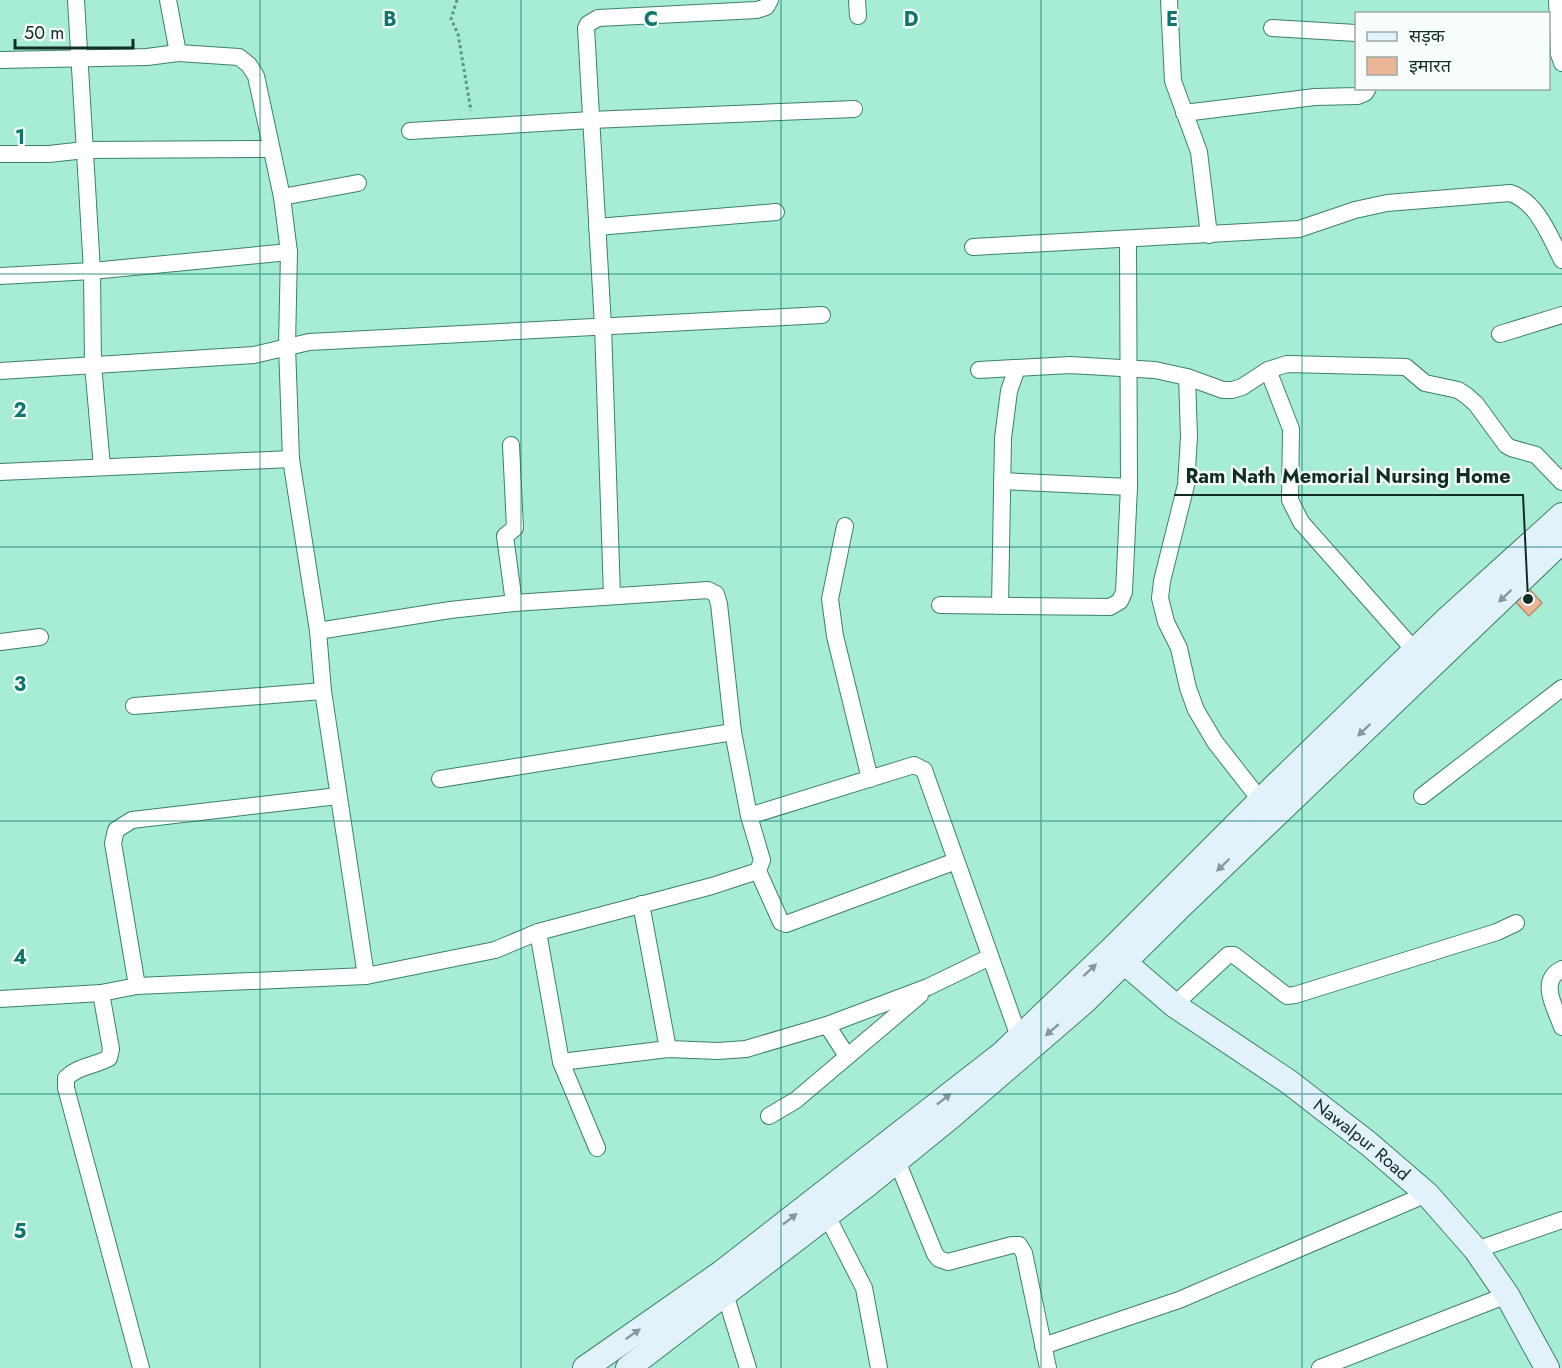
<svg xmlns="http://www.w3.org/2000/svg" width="1562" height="1368" font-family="Jost,'Noto Sans Devanagari',sans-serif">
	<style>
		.building { fill: #ebb596; stroke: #be8a6c; stroke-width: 1.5 }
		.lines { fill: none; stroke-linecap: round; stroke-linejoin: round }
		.street-casing { stroke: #3d806c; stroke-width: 18 }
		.secondary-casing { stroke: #3d806c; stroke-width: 26 }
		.path { stroke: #619383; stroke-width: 3; stroke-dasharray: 3 3; stroke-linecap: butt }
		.street { stroke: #fff; stroke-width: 16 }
		.secondary { stroke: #e2f2fa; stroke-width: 24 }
		.oneway { fill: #84999a }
		.grid { fill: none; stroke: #0f766e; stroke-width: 1.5; stroke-opacity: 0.55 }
		.labels { text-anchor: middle; stroke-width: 4.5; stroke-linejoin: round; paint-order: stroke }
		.street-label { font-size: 18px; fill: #112d25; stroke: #f7fefb }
		.grid-label { font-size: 20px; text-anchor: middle; font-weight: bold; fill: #0f766e; stroke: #f7fefb; stroke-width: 4.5; stroke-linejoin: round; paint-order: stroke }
		.leader { fill: none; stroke: #112d25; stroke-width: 2 }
		.callout-dot { fill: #112d25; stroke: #f7fefb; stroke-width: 2 }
		.callout-label { font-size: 20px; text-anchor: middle; font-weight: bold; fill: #112d25; stroke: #f7fefb; stroke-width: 4.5; stroke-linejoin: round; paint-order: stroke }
	</style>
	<rect width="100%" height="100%" fill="#a7ecd4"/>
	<!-- building -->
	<path class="building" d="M1524 583 1542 603 1529 616 1510 596Z"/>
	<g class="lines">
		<!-- street casing -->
		<g class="street-casing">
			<g id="street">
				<path d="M76 0 92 271 93 365 102 467"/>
				<path d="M168 0 178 53 239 57 249 65 256 76 282 197 289 252 287 346 291 459 318 631"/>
				<path d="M857 0 858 16"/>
				<path d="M1169 0 1173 81 1199 152 1209 235"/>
				<path d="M1557 0 1559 54 1562 63"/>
				<path d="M1272 28 1356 33"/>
				<path d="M0 60 147 57 178 53"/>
				<path d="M1184 113 1315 97 1358 96 1365 93 1368 88"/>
				<path d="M410 131 591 120 854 109"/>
				<path d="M0 154H49L85 150 271 149"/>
				<path d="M282 197 358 183"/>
				<path d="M597 227 776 212"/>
				<path d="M973 247 1299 229 1355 210 1387 203 1510 193C1537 201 1550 237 1562 260"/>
				<path d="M0 276 92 271 289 252"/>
				<path d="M1500 334 1562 315"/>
				<path d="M979 370 1070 365 1155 370 1187 377 1223 390H1232L1242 387 1268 370 1287 364 1406 367 1425 383 1458 390 1467 396 1476 404 1506 445 1511 448 1536 455 1562 482"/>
				<path d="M1268 370 1291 429 1290 500 1301 522 1415 651"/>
				<path d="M0 371 254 355 309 342 822 315"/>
				<path d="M1187 377 1189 437 1186 485 1162 581 1160 598 1166 622 1179 648 1188 688 1196 710 1215 742 1261 801"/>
				<path d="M511 445 515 528 505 536 514 603"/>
				<path d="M0 472 291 459"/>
				<path d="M1002 481 1129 487"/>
				<path d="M845 526 830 599 835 636 870 779"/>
				<path d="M612 596 603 326 586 28 588 24 598 18 757 10 766 7 770 0"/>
				<path d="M940 605 1110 607 1120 601 1124 592 1129 487 1128 239"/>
				<path d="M1000 606 1003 438 1009 391 1017 368"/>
				<path d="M0 642 40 637"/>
				<path d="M134 706 323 691"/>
				<path d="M440 779 733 732"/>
				<path d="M338 796 132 820 116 830 113 843 137 986 366 976"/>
				<path d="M1422 796 1562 688"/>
				<path d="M749 816 762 860 758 871 712 886 538 932 495 950 366 976 323 691 318 631 450 610 514 603 708 590 716 594 719 604 733 732 749 816 914 765 924 770 1019 1037"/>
				<path d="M758 871 781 922 786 924 956 861"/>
				<path d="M641 904 668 1049"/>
				<path d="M538 932 561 1062 597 1148"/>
				<path d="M1562 969C1538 981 1555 1007 1562 1027"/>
				<path d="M101 993 111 1049 109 1058C94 1066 78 1066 66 1078V1088L141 1368"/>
				<path d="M0 999 101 993 137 986"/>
				<path d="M1174 1005 1228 955H1234L1287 996 1295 995 1497 932 1516 923"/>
				<path d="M847 1056 827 1025 928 987 990 957"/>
				<path d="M561 1062 668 1049 718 1051 746 1049 827 1025"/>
				<path d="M769 1116 796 1100 920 995"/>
				<path d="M897 1161 935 1254 939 1259 948 1262 1012 1245H1019L1024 1253 1048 1368"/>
				<path d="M827 1216 864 1288 879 1368"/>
				<path d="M1476 1250 1562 1220"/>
				<path d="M725 1294 748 1368"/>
				<path d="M1043 1346 1179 1300 1427 1194"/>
				<path d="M1320 1368 1507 1295"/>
			</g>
		</g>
		<!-- secondary casing -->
		<g class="secondary-casing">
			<g id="secondary">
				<path id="s1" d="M1124 962 1174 1005 1289 1082 1369 1144 1427 1194 1476 1250 1507 1295 1547 1368"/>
				<path d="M585 1368 721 1273 1003 1053 1114 947 1273 788 1445 621 1562 515"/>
				<path d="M628 1368 867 1185 953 1115 1084 1002 1183 904 1562 541"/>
			</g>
		</g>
		<!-- path -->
		<path class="path" d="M457 0 451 19 458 34 471 111"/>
		<!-- street -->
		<use href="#street" class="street"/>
		<!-- secondary -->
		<use href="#secondary" class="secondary"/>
	</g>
	<!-- one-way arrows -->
	<defs><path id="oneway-solid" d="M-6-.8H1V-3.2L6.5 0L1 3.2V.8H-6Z" transform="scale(1.5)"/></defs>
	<g class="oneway">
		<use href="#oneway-solid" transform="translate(1505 596) rotate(136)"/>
		<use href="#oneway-solid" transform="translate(1364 730) rotate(136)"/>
		<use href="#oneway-solid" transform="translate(1223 865) rotate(136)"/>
		<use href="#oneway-solid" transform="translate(1090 970) rotate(-43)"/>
		<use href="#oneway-solid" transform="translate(1052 1030) rotate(139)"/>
		<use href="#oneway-solid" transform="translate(944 1099) rotate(-38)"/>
		<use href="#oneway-solid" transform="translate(790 1219) rotate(-38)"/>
		<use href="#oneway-solid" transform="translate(633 1334) rotate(-35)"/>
	</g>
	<!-- grid -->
	<path class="grid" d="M260 0V1368M521 0V1368M781 0V1368M1041 0V1368M1302 0V1368M0 274H1562M0 547H1562M0 821H1562M0 1094H1562"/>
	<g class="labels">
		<!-- street labels -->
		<g class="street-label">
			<text dy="6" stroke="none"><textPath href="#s1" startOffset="297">Nawalpur Road</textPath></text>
		</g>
	</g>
	<g class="grid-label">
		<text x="390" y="26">B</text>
		<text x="651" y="26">C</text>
		<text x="911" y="26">D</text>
		<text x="1172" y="26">E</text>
		<text x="20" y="144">1</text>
		<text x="20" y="417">2</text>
		<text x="20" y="691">3</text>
		<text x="20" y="964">4</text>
		<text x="20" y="1238">5</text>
	</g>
	<!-- callouts -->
	<path class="leader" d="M1528 599L1523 495H1174"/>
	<circle class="callout-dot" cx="1528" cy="599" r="6"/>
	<g class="callout-label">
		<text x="1348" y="483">Ram Nath Memorial Nursing Home</text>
	</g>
	<!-- legend -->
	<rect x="1355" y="12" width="195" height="78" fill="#f7fefb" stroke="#9baaa5" stroke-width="1.5"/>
	<rect x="1367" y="32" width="30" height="9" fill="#e2f2fa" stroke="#9baaa5" stroke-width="1.5"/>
	<text x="1409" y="42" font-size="18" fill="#112d25">सड़क</text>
	<rect x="1367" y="57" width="30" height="18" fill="#ebb596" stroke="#9baaa5" stroke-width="1.5"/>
	<text x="1409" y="72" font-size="18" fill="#112d25">इमारत</text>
	<!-- scale -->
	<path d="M15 39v9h118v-9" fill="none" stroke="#112d25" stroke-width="3"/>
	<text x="24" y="39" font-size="18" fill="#112d25" stroke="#f7fefb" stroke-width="4.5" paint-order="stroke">50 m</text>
</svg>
